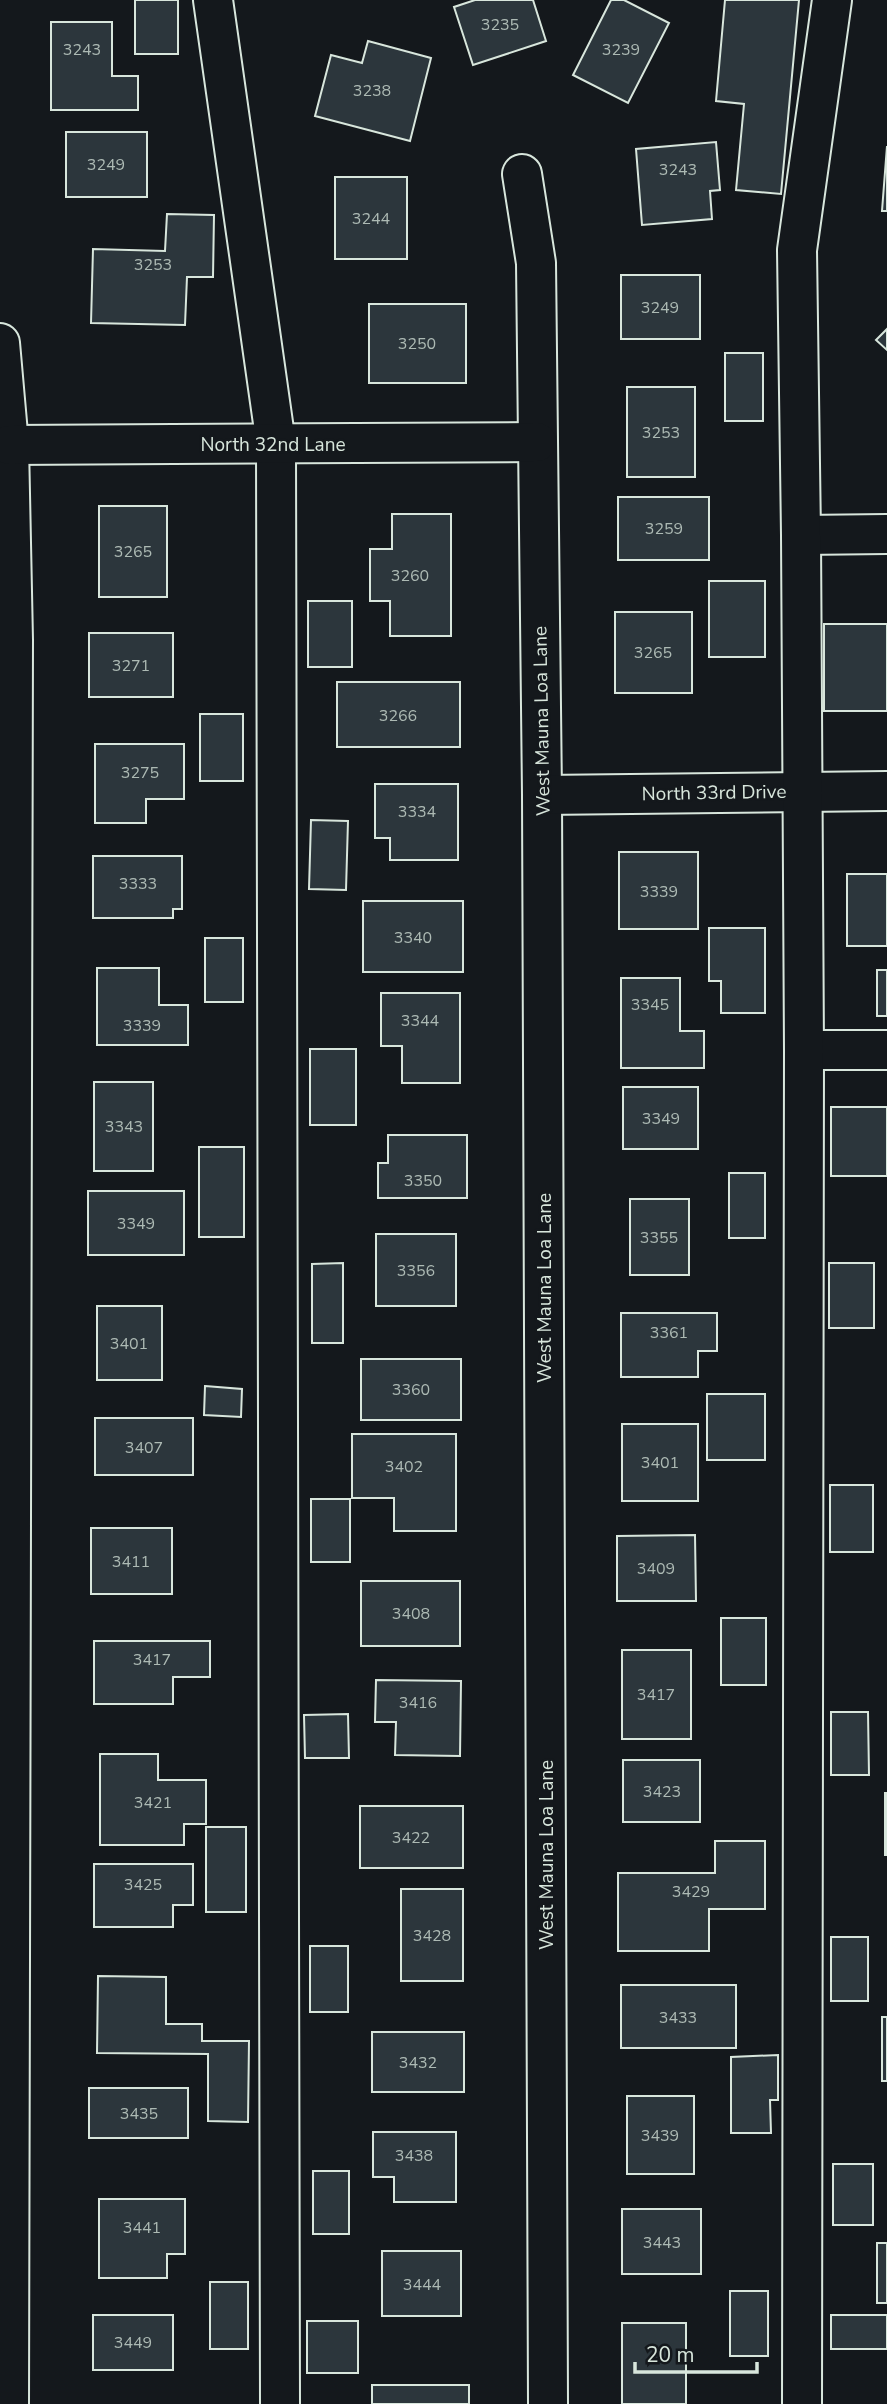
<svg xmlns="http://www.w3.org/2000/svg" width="887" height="2404" font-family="'Nunito Sans',sans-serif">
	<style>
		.building { fill: #2c363c; stroke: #d8e6dc; stroke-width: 2 }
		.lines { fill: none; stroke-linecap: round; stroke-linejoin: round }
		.minor-casing { stroke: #d8e6dc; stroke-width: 42 }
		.minor { stroke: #14181c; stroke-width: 38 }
		.labels { text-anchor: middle; stroke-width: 5; stroke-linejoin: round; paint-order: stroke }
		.number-label { font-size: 16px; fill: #adbab4 }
		.street-label { font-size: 19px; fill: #d8e6dc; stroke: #14181c }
	</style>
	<rect width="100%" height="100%" fill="#14181c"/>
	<!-- building -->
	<g class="building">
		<rect x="135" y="0" width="43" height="54"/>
		<path d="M475 0H533L546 41 473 65 454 7Z"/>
		<path d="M611 0H624L669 23 628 103 573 75Z"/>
		<path d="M725 0H799L781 194 736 190 744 104 716 101Z"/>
		<path d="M51 22H112V76H138V110H51Z"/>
		<path d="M368 41 431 58 410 141 315 116 331 55 362 63Z"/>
		<rect x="66" y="132" width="81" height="65"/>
		<path d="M716 142 720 190 710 191 712 219 642 225 636 149Z"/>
		<path d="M887 146V211H882Z"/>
		<rect x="335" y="177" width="72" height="82"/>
		<path d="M167 214 214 215 213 277H187L185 325 91 323 93 249 165 251Z"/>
		<rect x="621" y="275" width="79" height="64"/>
		<rect x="369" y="304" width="97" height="79"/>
		<path d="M887 329V350L876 340Z"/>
		<rect x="725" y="353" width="38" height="68"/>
		<rect x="627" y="387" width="68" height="90"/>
		<rect x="618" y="497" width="91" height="63"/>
		<rect x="99" y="506" width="68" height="91"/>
		<path d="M392 514H451V636H390V601H370V549H392Z"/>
		<rect x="709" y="581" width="56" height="76"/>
		<rect x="308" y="601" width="44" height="66"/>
		<rect x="615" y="612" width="77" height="81"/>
		<rect x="824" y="624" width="63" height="87"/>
		<rect x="89" y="633" width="84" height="64"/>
		<rect x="337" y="682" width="123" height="65"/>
		<rect x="200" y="714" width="43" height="67"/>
		<path d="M95 744H184V799H146V823H95Z"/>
		<path d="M375 784H458V860H390V838H375Z"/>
		<path d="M311 820 348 821 346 890 309 889Z"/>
		<rect x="619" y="852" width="79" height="77"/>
		<path d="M93 856H182V909H173V918H93Z"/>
		<rect x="847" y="874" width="40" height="72"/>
		<rect x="363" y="901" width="100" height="71"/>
		<path d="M709 928H765V1013H721V981H709Z"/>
		<rect x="205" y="938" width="38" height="64"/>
		<path d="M97 968H159V1005H188V1045H97Z"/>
		<rect x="877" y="970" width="10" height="46"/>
		<path d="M621 978H680V1031H704V1068H621Z"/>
		<path d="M381 993H460V1083H402V1046H381Z"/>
		<rect x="310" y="1049" width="46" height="76"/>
		<rect x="94" y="1082" width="59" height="89"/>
		<rect x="623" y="1087" width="75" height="62"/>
		<rect x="831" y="1107" width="56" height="69"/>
		<path d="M388 1135H467V1198H378V1163H388Z"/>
		<rect x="199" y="1147" width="45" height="90"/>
		<rect x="729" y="1173" width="36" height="65"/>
		<rect x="88" y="1191" width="96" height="64"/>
		<rect x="630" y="1199" width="59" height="76"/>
		<rect x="376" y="1234" width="80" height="72"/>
		<path d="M343 1263V1343H312V1264Z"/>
		<rect x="829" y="1263" width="45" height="65"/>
		<rect x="97" y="1306" width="65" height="74"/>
		<path d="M621 1313H717V1351H698V1377H621Z"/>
		<rect x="361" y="1359" width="100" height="61"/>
		<path d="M205 1386 242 1389 241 1417 204 1415Z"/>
		<rect x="707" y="1394" width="58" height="66"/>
		<rect x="95" y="1418" width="98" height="57"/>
		<rect x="622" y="1424" width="76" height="77"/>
		<path d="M352 1434H456V1531H394V1498H352Z"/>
		<rect x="830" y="1485" width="43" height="67"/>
		<rect x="311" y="1499" width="39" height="63"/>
		<rect x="91" y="1528" width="81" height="66"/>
		<path d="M695 1535 696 1601H617V1536Z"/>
		<rect x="361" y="1581" width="99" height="65"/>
		<rect x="721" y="1618" width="45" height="67"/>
		<path d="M94 1641H210V1677H173V1704H94Z"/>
		<rect x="622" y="1650" width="69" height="89"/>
		<path d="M376 1680 461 1681 460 1756 395 1755 396 1722H375Z"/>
		<path d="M831 1712H868L869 1775H831Z"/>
		<path d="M348 1714 349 1758H305L304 1715Z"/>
		<path d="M100 1754H158V1780H206V1824H184V1845H100Z"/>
		<rect x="623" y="1760" width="77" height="62"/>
		<rect x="885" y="1793" width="2" height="62"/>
		<rect x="360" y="1806" width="103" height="62"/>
		<rect x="206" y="1827" width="40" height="85"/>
		<path d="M715 1841H765V1909H709V1951H618V1873H715Z"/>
		<path d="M94 1864H193V1905H173V1927H94Z"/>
		<rect x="401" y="1889" width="62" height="92"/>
		<rect x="831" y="1937" width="37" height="64"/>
		<rect x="310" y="1946" width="38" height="66"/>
		<path d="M98 1976 166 1977V2024H202V2041H249L248 2122 208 2121V2054L97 2053Z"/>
		<rect x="621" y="1985" width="115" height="63"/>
		<rect x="882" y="2017" width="5" height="64"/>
		<rect x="372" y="2032" width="92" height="60"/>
		<path d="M778 2055V2100H770L771 2133H731V2057Z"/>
		<rect x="89" y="2088" width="99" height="50"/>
		<rect x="627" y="2096" width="67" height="78"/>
		<path d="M373 2132H456V2202H394V2177H373Z"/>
		<rect x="833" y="2164" width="40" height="61"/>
		<rect x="313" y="2171" width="36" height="63"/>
		<path d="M99 2199H185V2254H167V2278H99Z"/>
		<rect x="622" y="2209" width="79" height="65"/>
		<rect x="877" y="2243" width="10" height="60"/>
		<rect x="382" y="2251" width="79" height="65"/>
		<rect x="210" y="2282" width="38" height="67"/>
		<rect x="730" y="2291" width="38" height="65"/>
		<rect x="93" y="2315" width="80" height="55"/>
		<rect x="831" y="2315" width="56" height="34"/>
		<rect x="307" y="2321" width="51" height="52"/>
		<rect x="622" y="2323" width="64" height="81"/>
		<rect x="372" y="2385" width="97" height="19"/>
	</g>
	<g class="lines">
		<!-- minor casing -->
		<g class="minor-casing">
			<g id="minor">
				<path d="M213 0 276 444 280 2404"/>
				<path d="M522 174 536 263 542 795 548 2404"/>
				<path d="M0 343 9 445 13 640 9 2404"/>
				<path d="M9 445 537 442"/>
				<path d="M801 535 887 534"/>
				<path d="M542 795 887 791"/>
				<path d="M804 1050H887"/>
				<path d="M802 2404 804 1050 801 535 797 250 832 0"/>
			</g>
		</g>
		<!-- minor -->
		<use href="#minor" class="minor"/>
	</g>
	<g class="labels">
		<!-- number labels -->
		<g class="number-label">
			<text x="500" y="30">3235</text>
			<text x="82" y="55">3243</text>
			<text x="621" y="55">3239</text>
			<text x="372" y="96">3238</text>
			<text x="106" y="170">3249</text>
			<text x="678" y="175">3243</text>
			<text x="371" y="224">3244</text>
			<text x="153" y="270">3253</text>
			<text x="660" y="313">3249</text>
			<text x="417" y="349">3250</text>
			<text x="661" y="438">3253</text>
			<text x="664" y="534">3259</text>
			<text x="133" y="557">3265</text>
			<text x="410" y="581">3260</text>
			<text x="653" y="658">3265</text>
			<text x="131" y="671">3271</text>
			<text x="398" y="721">3266</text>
			<text x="140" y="778">3275</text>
			<text x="417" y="817">3334</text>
			<text x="138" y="889">3333</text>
			<text x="659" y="897">3339</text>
			<text x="413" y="943">3340</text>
			<text x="650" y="1010">3345</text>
			<text x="420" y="1026">3344</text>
			<text x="142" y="1031">3339</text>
			<text x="661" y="1124">3349</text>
			<text x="124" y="1132">3343</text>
			<text x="423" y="1186">3350</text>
			<text x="136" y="1229">3349</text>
			<text x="659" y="1243">3355</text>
			<text x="416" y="1276">3356</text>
			<text x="669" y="1338">3361</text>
			<text x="129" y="1349">3401</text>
			<text x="411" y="1395">3360</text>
			<text x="144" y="1453">3407</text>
			<text x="660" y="1468">3401</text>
			<text x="404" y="1472">3402</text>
			<text x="131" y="1567">3411</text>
			<text x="656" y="1574">3409</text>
			<text x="411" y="1619">3408</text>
			<text x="152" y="1665">3417</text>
			<text x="656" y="1700">3417</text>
			<text x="418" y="1708">3416</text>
			<text x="662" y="1797">3423</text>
			<text x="153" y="1808">3421</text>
			<text x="411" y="1843">3422</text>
			<text x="143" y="1890">3425</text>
			<text x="691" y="1897">3429</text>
			<text x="432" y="1941">3428</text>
			<text x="678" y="2023">3433</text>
			<text x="418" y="2068">3432</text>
			<text x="139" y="2119">3435</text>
			<text x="660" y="2141">3439</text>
			<text x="414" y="2161">3438</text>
			<text x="142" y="2233">3441</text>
			<text x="662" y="2248">3443</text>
			<text x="422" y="2290">3444</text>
			<text x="133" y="2348">3449</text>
		</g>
		<!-- street labels -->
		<g class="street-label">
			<text x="273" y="451">North 32nd Lane</text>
			<text transform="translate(541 721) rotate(-91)" y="7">West Mauna Loa Lane</text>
			<text transform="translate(714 792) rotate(-1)" y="7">North 33rd Drive</text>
			<text transform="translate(544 1288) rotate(-90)" y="7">West Mauna Loa Lane</text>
			<text transform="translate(546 1855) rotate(-90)" y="7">West Mauna Loa Lane</text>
		</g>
	</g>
	<!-- scale -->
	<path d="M635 2362v10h122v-10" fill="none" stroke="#d8e6dc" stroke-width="3.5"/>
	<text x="646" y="2362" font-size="21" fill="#d8e6dc" stroke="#14181c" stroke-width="5" paint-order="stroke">20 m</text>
</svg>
